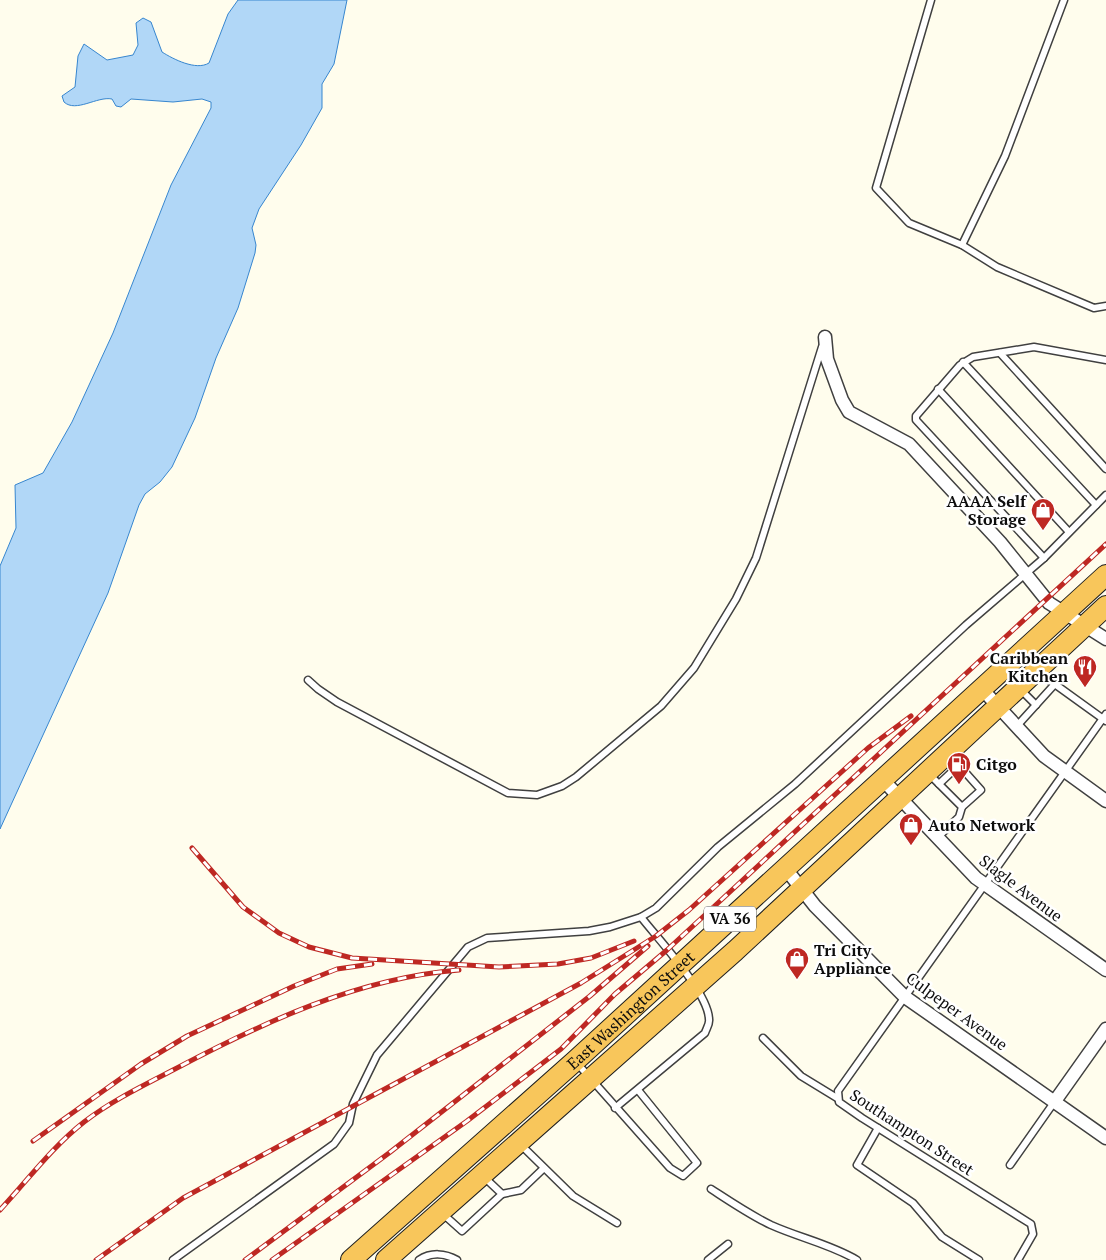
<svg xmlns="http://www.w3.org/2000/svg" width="1106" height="1260" font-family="'PT Serif',serif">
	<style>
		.water { fill: #b1d7f7; stroke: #3786cf }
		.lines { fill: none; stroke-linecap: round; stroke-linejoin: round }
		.service-casing { stroke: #404040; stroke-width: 9 }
		.minor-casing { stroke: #404040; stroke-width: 15 }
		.trunk-casing { stroke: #1e1e1e; stroke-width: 22 }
		.service { stroke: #fff; stroke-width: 6 }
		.minor { stroke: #fff; stroke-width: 12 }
		.trunk { stroke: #f8c65b; stroke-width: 20 }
		.rail-casing { stroke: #be2823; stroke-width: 5 }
		.rail { stroke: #fff; stroke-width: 3; stroke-dasharray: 9; stroke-linecap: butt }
		.labels { text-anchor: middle; stroke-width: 5; stroke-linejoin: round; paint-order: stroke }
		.shield { fill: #fff; stroke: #565656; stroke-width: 1 }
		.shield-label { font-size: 15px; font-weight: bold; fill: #0d0d0d }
		.poi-label { font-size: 16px; font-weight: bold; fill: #0d0d0d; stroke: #fff; text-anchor: start }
		.street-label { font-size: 16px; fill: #0d0d0d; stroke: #fff }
	</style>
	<rect width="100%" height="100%" fill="#fffded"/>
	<!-- water -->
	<path class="water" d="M238 0H347L334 64 322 84V108L301 145 259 209 252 228 256 245 255 253 238 308 216 358 195 418 172 467 160 482 145 494 139 505 108 593 0 829V566L16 528 15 485 43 473 72 422 113 333 171 185 211 108V102L202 99 173 102 131 99 121 107 116 106 112 99C97 96 76 113 64 102L62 96 75 87 78 56 84 44 107 60 133 55 138 45 136 23 143 18 151 22 162 52C173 59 196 71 209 63L228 14Z"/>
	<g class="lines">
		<!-- service casing -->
		<g class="service-casing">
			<g id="service">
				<path d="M931 0 876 188 909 223 962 245 997 267 1094 308 1106 306"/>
				<path d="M962 245 1005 156 1064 0"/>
				<path d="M1000 353 1106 469"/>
				<path d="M963 362 1096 505"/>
				<path d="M938 389 1069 532"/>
				<path d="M1044 558 916 420V416L960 365 973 357 1034 347 1106 360"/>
				<path d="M1038 672 1106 721"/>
				<path d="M308 680 318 689 337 702 508 793 537 795 562 786 576 777 661 706 694 668 736 599 756 558 822 347"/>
				<path d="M1021 690 1036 705"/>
				<path d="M1016 727 1054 685"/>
				<path d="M949 754 981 790 962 807"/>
				<path d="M929 774 962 807 959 817 937 838"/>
				<path d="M939 784 959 765"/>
				<path d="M763 1038 801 1076 837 1098"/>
				<path d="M576 1062 670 1168 683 1176 697 1163 638 1090"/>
				<path d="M615 1108 705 1033C706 1029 710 1024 709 1019 708 992 658 939 641 917"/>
				<path d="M878 1128 857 1165 913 1203 942 1237 979 1260"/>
				<path d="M521 1145 573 1196 617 1223"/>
				<path d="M1010 1165 1055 1101"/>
				<path d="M711 1189C731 1202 750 1215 771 1225 800 1238 830 1244 857 1260"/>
				<path d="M502 1194 521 1190 544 1168"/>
				<path d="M443 1214 462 1231 502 1194 484 1177"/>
				<path d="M173 1260 334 1144 349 1123 353 1104 377 1055 468 947 487 938 589 931 610 927 641 917 656 908 718 847 795 784 966 625 1044 558 1106 495"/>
				<path d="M419 1260C431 1252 445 1253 457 1260"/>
				<path d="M708 1260 728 1244"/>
				<path d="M1018 1260 1033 1234 1031 1224 862 1118 839 1102 838 1091 1106 714"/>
			</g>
		</g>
		<!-- minor casing -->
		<g class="minor-casing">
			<g id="minor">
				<path d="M825 337 827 359 842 400 849 412 909 444 1000 542 1049 603 1106 639"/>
				<path d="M982 689 1044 756 1106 801"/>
				<path d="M883 780 976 878 1106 970"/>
				<path d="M786 869 815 906 905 997 1106 1138"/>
				<path d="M1055 1101 1106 1029"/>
			</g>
		</g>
		<!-- trunk casing -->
		<g class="trunk-casing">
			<g id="trunk">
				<path id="s1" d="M351 1260 575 1061 1106 575"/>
				<path d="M386 1260 735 951 1106 606"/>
			</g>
		</g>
		<!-- service -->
		<use href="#service" class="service"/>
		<!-- minor -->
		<use href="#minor" class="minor"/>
		<!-- trunk -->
		<use href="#trunk" class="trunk"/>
		<!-- rail casing -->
		<g class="rail-casing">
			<g id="rail">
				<path d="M192 848 243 907 279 933 309 947 352 958 499 967 558 964 591 958 634 941"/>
				<path d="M33 1141 141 1064 187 1036 294 986 337 969 372 964"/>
				<path d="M0 1210C27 1181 52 1147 84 1122 111 1101 144 1085 175 1069 264 1022 358 978 459 970"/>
				<path d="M96 1260 183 1198 581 983 656 936 689 910 868 748 911 716"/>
				<path d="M245 1260 389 1153 590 996 648 946"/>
				<path d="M272 1260 467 1121 561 1049 615 994 667 950 1106 544"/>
			</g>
		</g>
		<!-- rail -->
		<use href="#rail" class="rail"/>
	</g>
	<!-- icons -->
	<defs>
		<g id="shop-pin" transform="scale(1.25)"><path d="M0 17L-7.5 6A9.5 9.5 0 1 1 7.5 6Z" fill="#be2823" stroke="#fff"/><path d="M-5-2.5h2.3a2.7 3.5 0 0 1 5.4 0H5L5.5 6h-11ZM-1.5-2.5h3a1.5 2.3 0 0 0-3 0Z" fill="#fff"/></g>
		<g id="restaurant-pin" transform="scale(1.25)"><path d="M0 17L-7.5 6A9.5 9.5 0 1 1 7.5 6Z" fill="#be2823" stroke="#fff"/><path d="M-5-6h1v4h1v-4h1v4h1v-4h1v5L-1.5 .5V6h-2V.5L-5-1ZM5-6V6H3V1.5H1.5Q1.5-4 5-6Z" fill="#fff"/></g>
		<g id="fuel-pin" transform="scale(1.25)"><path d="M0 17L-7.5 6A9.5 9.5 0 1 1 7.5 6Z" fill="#be2823" stroke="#fff"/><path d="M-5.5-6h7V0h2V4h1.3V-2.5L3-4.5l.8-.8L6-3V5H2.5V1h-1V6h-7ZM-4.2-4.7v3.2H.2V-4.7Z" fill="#fff"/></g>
	</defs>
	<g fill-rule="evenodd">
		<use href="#shop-pin" x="1043" y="510"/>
		<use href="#restaurant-pin" x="1085" y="667"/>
		<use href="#fuel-pin" x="959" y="764"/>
		<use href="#shop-pin" x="911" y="825"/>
		<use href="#shop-pin" x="797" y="959"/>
	</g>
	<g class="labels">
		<!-- shield labels -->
		<rect class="shield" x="704" y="906.5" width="52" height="25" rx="4"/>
		<g class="shield-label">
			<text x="730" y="924">VA 36</text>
		</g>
		<!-- poi labels -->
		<g class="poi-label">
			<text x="1026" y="507" text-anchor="end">AAAA Self<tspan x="1026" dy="18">Storage</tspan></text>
			<text x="1068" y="664" text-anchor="end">Caribbean<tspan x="1068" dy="18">Kitchen</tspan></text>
			<text x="976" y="770">Citgo</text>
			<text x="928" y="831">Auto Network</text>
			<text x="814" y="956">Tri City<tspan x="814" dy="18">Appliance</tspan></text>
		</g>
		<!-- street labels -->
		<g class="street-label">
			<text transform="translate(1021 888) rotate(37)" y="6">Slagle Avenue</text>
			<text dy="6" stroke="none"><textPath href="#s1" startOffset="375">East Washington Street</textPath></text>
			<text transform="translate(957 1011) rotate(36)" y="6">Culpeper Avenue</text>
			<text transform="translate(912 1132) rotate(33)" y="6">Southampton Street</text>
		</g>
	</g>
</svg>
